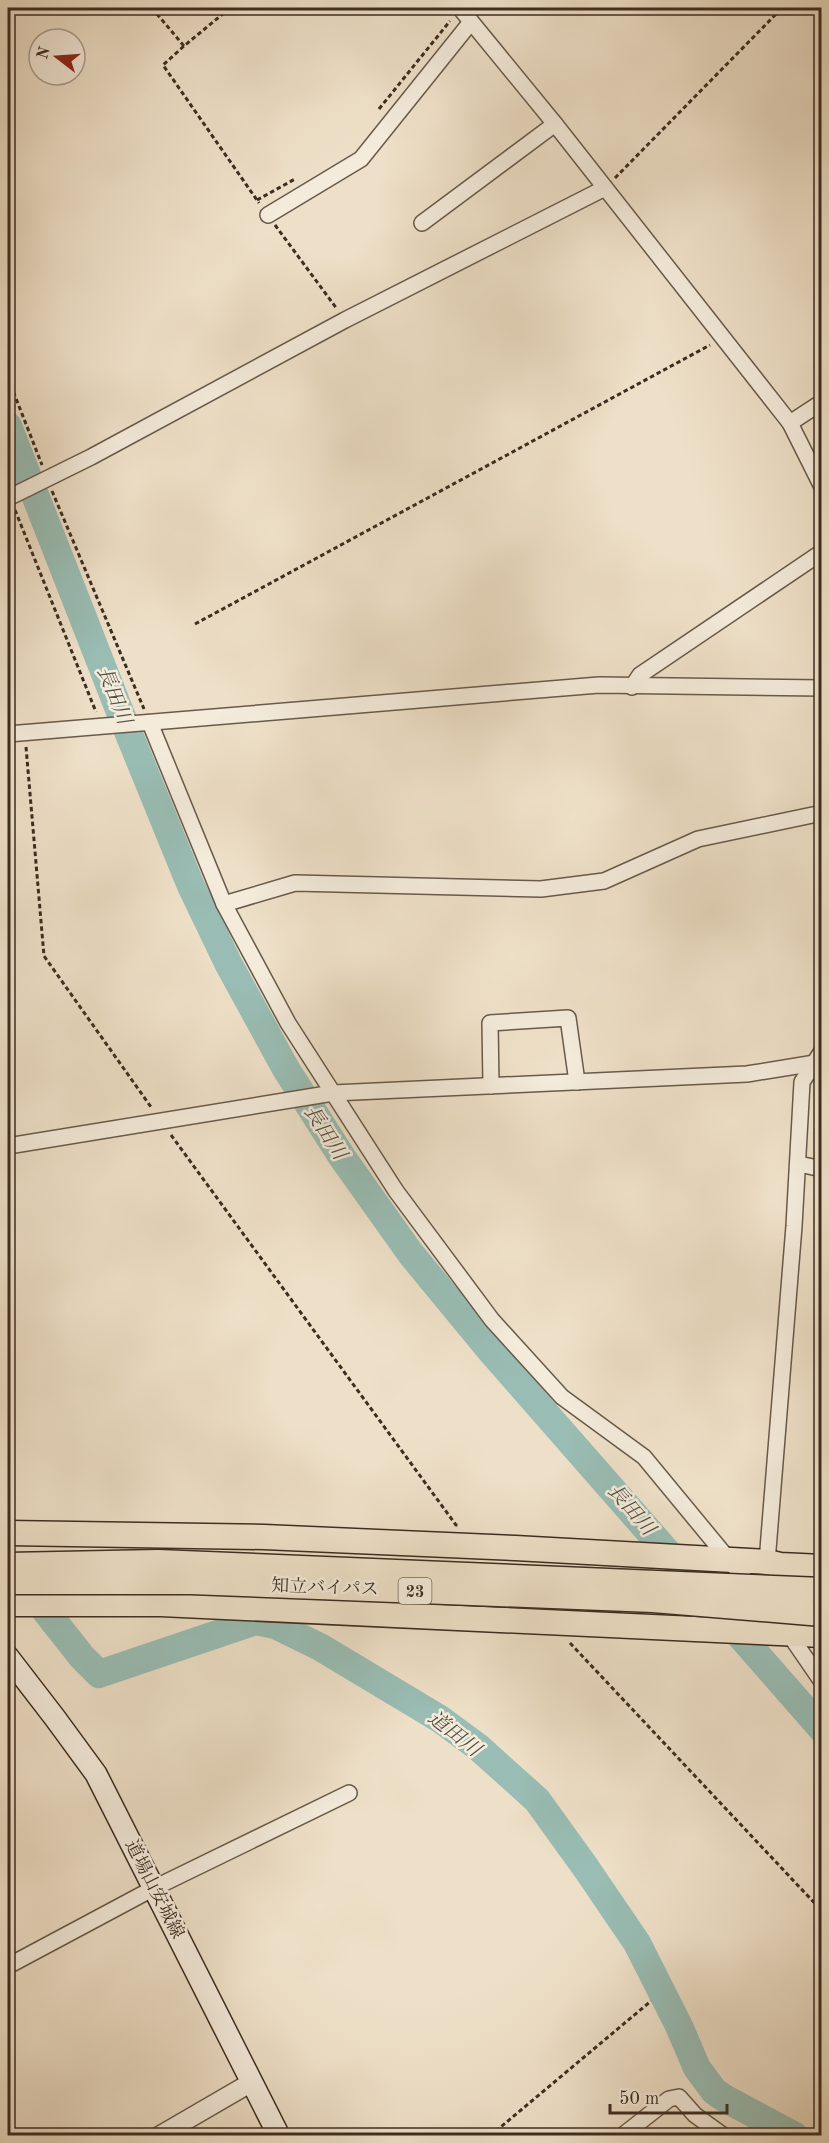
<svg xmlns="http://www.w3.org/2000/svg" width="829" height="2143" font-family="'Old Standard TT','Noto Serif JP',serif">
	<style>
		.lines { fill: none; stroke-linecap: round; stroke-linejoin: round }
		.river { stroke: #99bdb4; stroke-width: 28 }
		.minor-casing { stroke: #685a4a; stroke-width: 18 }
		.tertiary-casing { stroke: #685a4a; stroke-width: 21 }
		.secondary-casing { stroke: #3c2d20; stroke-width: 24 }
		.trunk-casing { stroke: #3c2d20; stroke-width: 27 }
		.path { stroke: #3c2d20; stroke-width: 3; stroke-dasharray: 4.5 3; stroke-linecap: butt }
		.minor { stroke: #f4ebdb; stroke-width: 15 }
		.tertiary { stroke: #f4ebdb; stroke-width: 18 }
		.secondary { stroke: #f4ebdb; stroke-width: 21 }
		.trunk { stroke: #eee0c8; stroke-width: 24 }
		.trunk-bridge-casing { stroke: #3c2d20; stroke-width: 27; stroke-linecap: butt }
		.trunk-bridge { stroke: #eee0c8; stroke-width: 24 }
		.labels { text-anchor: middle; stroke-width: 5; stroke-linejoin: round; paint-order: stroke }
		.shield { fill: #f4ebdb; stroke: #736658; stroke-width: 1.5 }
		.shield-label { font-size: 16px; font-weight: bold; fill: #3c2d20 }
		.street-label { font-size: 18px; fill: #3c2d20; stroke: #f4ebdb }
		.water-label { font-size: 20px; font-style: italic; fill: #535145; stroke: #f4ebdb }
	</style>
	<rect width="100%" height="100%" fill="#eee0c8"/>
	<filter id="stains"><feTurbulence type="fractalNoise" baseFrequency=".00333" numOctaves="4"/><feColorMatrix values="0 0 0 0 .2 0 0 0 0 .09 0 0 0 0 .02 0 0 0 .5 -.17"/></filter>
	<radialGradient id="worn" r=".72"><stop offset=".6" stop-color="#630" stop-opacity="0"/><stop offset="1" stop-color="#630" stop-opacity=".3"/></radialGradient>
	<g class="lines">
		<!-- river -->
		<g class="river">
			<path d="M8 426 118 707 191 886 228 963 286 1069 342 1157 411 1254 491 1351 822 1729"/>
			<path d="M26 1586 82 1657 99 1674 256 1621 275 1625 320 1647 440 1719 478 1747 537 1800 586 1868 637 1943 679 2026 697 2068 714 2091 724 2098 795 2136"/>
		</g>
		<!-- minor casing -->
		<g class="minor-casing">
			<g id="minor">
				<path d="M460 8 555 124 790 423 822 487"/>
				<path d="M268 215 361 159 471 22"/>
				<path d="M422 223 555 124"/>
				<path d="M790 423 822 402"/>
				<path d="M8 498 91 457 345 320 605 188"/>
				<path d="M632 687 640 675 822 552"/>
				<path d="M150 723 224 904 288 1023 396 1191 492 1320 562 1397 644 1457 753 1589"/>
				<path d="M8 734 599 685 822 688"/>
				<path d="M224 904 295 883 541 889 604 881 698 839 822 813"/>
				<path d="M491 1086 490 1023 568 1018 577 1082"/>
				<path d="M8 1146 333 1093 747 1074 815 1063"/>
				<path d="M799 1164 822 1169"/>
				<path d="M767 1562 794 1226 802 1082 822 1051"/>
				<path d="M787 1631 822 1682"/>
				<path d="M8 1966 154 1888 349 1793"/>
				<path d="M622 2136 669 2099 679 2097 695 2115 724 2136"/>
			</g>
		</g>
		<!-- tertiary casing -->
		<g class="tertiary-casing">
			<path id="tertiary" d="M159 2136 252 2082"/>
		</g>
		<!-- secondary casing -->
		<g class="secondary-casing">
			<path id="secondary" d="M8 1657 55 1718 96 1774 279 2136"/>
		</g>
		<!-- trunk casing -->
		<g class="trunk-casing">
			<g id="trunk">
				<path d="M8 1533 264 1537 515 1548 767 1562 780 1565 822 1567"/>
				<path d="M8 1604H161L822 1635"/>
			</g>
		</g>
		<!-- path -->
		<g class="path">
			<path d="M152 8 184 46"/>
			<path d="M230 8 184 46 163 65 259 203"/>
			<path d="M379 109 450 21"/>
			<path d="M615 178 782 8"/>
			<path d="M257 200 295 179"/>
			<path d="M275 225 337 309"/>
			<path d="M8 378 42 465"/>
			<path d="M52 491 144 709"/>
			<path d="M15 510 96 712"/>
			<path d="M195 624 710 345"/>
			<path d="M26 747 44 956 151 1107"/>
			<path d="M171 1135 456 1525H458"/>
			<path d="M570 1643 822 1911"/>
			<path d="M490 2136 651 2001"/>
		</g>
		<!-- minor -->
		<use href="#minor" class="minor"/>
		<!-- tertiary -->
		<use href="#tertiary" class="tertiary"/>
		<!-- secondary -->
		<use href="#secondary" class="secondary"/>
		<!-- trunk -->
		<use href="#trunk" class="trunk"/>
		<!-- trunk-bridge casing -->
		<g class="trunk-bridge-casing">
			<g id="trunk-bridge">
				<path d="M8 1565 158 1562 822 1590"/>
				<path d="M8 1582H191L653 1600 822 1614"/>
			</g>
		</g>
		<!-- trunk-bridge -->
		<use href="#trunk-bridge" class="trunk-bridge"/>
	</g>
	<g class="labels">
		<!-- shield labels -->
		<rect class="shield" x="398.5" y="1578" width="33" height="26" rx="4.5"/>
		<g class="shield-label">
			<text x="415" y="1597">23</text>
		</g>
		<!-- street labels -->
		<g class="street-label">
			<text transform="translate(325 1587) rotate(2)" y="6">知立バイパス</text>
			<text transform="translate(155 1889) rotate(63)" y="6">道場山安城線</text>
		</g>
		<!-- water labels -->
		<g class="water-label">
			<text transform="translate(115 695) rotate(68)" y="7">長田川</text>
			<text transform="translate(326 1132) rotate(57)" y="7">長田川</text>
			<text transform="translate(632 1509) rotate(49)" y="7">長田川</text>
			<text transform="translate(455 1733) rotate(38)" y="7">道田川</text>
		</g>
	</g>
	<!-- margin -->
	<rect width="829" height="2143" fill="none" stroke="#eee0c8" stroke-width="30"/>
	<rect x="9" y="9" width="811" height="2125" fill="none" stroke="#3c2d20" stroke-width="3"/>
	<rect x="15" y="15" width="799" height="2113" fill="none" stroke="#3c2d20" stroke-width="1.5"/>
	<!-- north arrow -->
	<g transform="translate(57 57) rotate(287)"><circle r="28" fill="#f4ebdb" stroke="#aa9f90" stroke-width="1.5"/>
	<path d="M0-4.5L10 22L0 15L-10 22Z" fill="#8f2418"/>
	<text y="-9" font-size="16" font-weight="bold" text-anchor="middle" fill="#3c2d20">N</text>
	</g>
	<!-- scale -->
	<path d="M610 2104v9h117v-9" fill="none" stroke="#3c2d20" stroke-width="3"/>
	<text x="619" y="2104" font-size="18" fill="#3c2d20" stroke="#f4ebdb" stroke-width="4.5" paint-order="stroke">50 m</text>
	<rect width="100%" height="100%" filter="url(#stains)"/>
	<rect width="100%" height="100%" fill="url(#worn)"/>
</svg>
